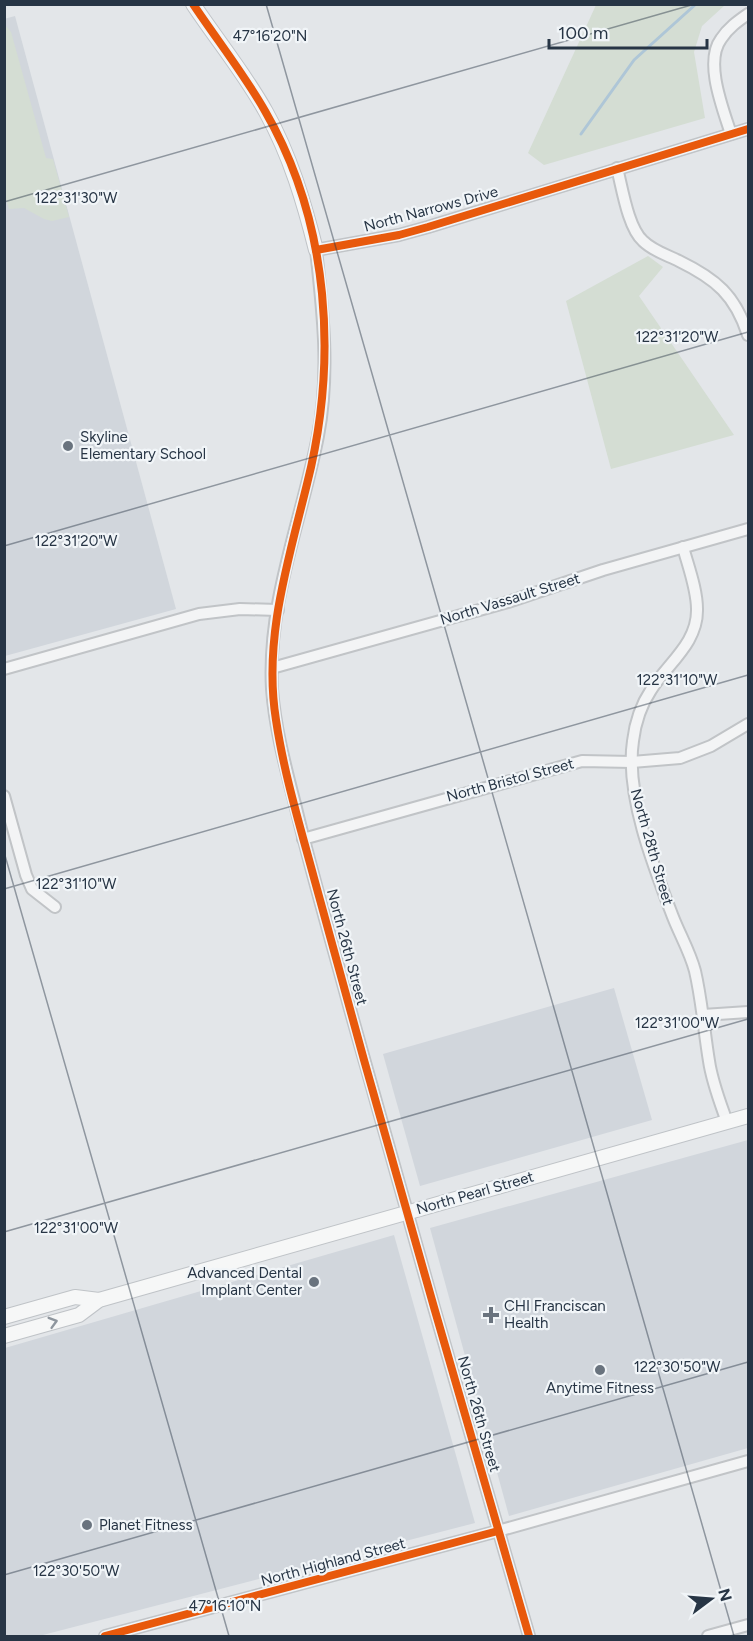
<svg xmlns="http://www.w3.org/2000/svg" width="753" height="1641" font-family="Figtree,sans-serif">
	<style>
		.built { fill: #d1d6dc }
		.green { fill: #d4ddd3 }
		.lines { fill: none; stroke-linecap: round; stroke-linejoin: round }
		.stream { stroke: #aec6d7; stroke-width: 3 }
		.minor-casing { stroke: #c1c4c7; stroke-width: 14 }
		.major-casing { stroke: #bfc3c7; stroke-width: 16 }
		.minor { stroke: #f3f4f5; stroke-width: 10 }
		.major { stroke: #f6f7f7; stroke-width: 14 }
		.cycleway-casing { stroke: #f1f5f8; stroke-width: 11 }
		.cycleway { stroke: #e8590c; stroke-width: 8 }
		.oneway { stroke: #8e969e }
		.ticks { fill: none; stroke: #273545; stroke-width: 1.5; stroke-opacity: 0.45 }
		.poi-dot { fill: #69737e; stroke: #f1f5f8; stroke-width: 2 }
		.labels { text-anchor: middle; stroke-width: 4.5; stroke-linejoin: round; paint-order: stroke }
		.street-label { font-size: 15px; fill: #273545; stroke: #f1f5f8 }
		.poi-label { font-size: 15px; fill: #273545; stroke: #f1f5f8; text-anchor: start }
		.ticks-label { font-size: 15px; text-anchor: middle; fill: #273545; stroke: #f1f5f8; stroke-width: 4.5; stroke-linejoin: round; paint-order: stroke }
	</style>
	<rect width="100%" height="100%" fill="#e3e6e9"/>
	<!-- built -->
	<g class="built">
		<path d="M15 16 176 609 5 656 4 19Z"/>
		<path d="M614 988 652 1120 420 1186 383 1054Z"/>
		<path d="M748 1140V1448L509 1516 430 1228Z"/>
		<path d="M394 1235 475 1523 39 1636H5V1348Z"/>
	</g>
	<!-- green -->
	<g class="green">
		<path d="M596 5H725L702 26 694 52 705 118 544 165 528 153Z"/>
		<path d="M5 25 11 32 46 158 53 159 69 217 52 221 44 219 24 208 9 209 4 193Z"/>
		<path d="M648 256 663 267 639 296 734 435 611 469 566 301Z"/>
	</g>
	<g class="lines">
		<!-- stream -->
		<path class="stream" d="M581 134 634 60 696 4"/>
		<!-- minor casing -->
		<g class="minor-casing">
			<g id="minor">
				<path d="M731 134C723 109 704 62 721 39 728 28 738 21 748 14"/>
				<path d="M617 168C622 187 628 228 643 241 653 251 667 255 679 261 716 279 735 295 748 335"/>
				<path d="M683 547C688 566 697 589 697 609 698 643 668 663 651 690 641 705 635 724 633 741 625 794 654 868 673 917 680 935 690 952 695 971 702 1001 704 1031 709 1061 712 1082 720 1102 727 1122"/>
				<path d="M272 668 508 602 603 570 748 529"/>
				<path d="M4 669 199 614 240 609 278 610"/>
				<path d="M4 796 26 875 32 889 55 907"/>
				<path d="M303 839 582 761 632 762 680 758 711 746 748 724"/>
				<path d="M703 1015 748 1012"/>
				<path d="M105 1636 498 1531 748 1461"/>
				<path d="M529 1636C468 1428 408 1218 350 1009 332 942 312 875 296 808 286 769 275 729 272 689 267 602 302 519 318 436 330 374 323 312 316 250L399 235 428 227 748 129"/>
				<path d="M708 1636 748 1625"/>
			</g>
		</g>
		<!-- major casing -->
		<g class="major-casing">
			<g id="major">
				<path d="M193 4C217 40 245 74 266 112 290 155 304 202 316 250"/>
				<path d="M4 1317 75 1297 99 1300"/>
				<path d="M4 1336 79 1315 99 1300 748 1116"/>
			</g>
		</g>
		<!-- minor -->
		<use href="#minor" class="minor"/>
		<!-- major -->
		<use href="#major" class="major"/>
		<!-- cycleway casing -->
		<g class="cycleway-casing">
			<g id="cycleway">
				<path d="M193 4C217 40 244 74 265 111 330 223 338 361 307 484 288 562 263 640 276 720 284 774 300 826 314 878 331 939 347 1000 364 1060 418 1252 473 1445 529 1636"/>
				<path d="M316 250 399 235 428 227 748 129"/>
				<path d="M105 1636 498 1531"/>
			</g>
		</g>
		<!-- cycleway -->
		<use href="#cycleway" class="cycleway"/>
	</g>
	<!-- one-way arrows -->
	<defs><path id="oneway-chevron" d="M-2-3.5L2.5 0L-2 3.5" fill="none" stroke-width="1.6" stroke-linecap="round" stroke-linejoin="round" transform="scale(1.5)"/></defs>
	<use class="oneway" href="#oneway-chevron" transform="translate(53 1322) rotate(-16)"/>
	<!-- ticks -->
	<path class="ticks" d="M266 4 734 1636M4 202 695 4M4 546 748 332M4 852 229 1636M4 889 748 675M4 1232 748 1019M4 1575 748 1362"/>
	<!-- markers -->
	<g class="poi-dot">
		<circle cx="68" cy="446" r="6"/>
		<circle cx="314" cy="1282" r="6"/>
		<path d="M488 1306h6v6h6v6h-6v6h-6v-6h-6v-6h6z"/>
		<circle cx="600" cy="1370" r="6"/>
		<circle cx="87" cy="1525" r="6"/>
	</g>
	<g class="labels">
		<!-- street labels -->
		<g class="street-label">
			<text transform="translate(431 209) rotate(-15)" y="5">North Narrows Drive</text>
			<text transform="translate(510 599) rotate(-17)" y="5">North Vassault Street</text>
			<text transform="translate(510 780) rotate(-15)" y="5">North Bristol Street</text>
			<text transform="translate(652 847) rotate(74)" y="5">North 28th Street</text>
			<text transform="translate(347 947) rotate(75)" y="5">North 26th Street</text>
			<text transform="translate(475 1193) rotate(-16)" y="5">North Pearl Street</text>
			<text transform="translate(479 1414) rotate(74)" y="5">North 26th Street</text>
			<text transform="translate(333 1562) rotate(-15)" y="5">North Highland Street</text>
		</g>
		<!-- poi labels -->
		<g class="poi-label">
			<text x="80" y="442">Skyline<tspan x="80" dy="17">Elementary School</tspan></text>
			<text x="302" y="1278" text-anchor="end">Advanced Dental<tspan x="302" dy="17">Implant Center</tspan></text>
			<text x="504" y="1311">CHI Franciscan<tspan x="504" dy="17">Health</tspan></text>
			<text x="600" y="1393" text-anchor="middle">Anytime Fitness</text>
			<text x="99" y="1530">Planet Fitness</text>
		</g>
	</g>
	<g class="ticks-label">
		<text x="270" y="41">47°16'20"N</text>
		<text x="76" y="203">122°31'30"W</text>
		<text x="677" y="342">122°31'20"W</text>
		<text x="76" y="546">122°31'20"W</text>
		<text x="677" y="685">122°31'10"W</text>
		<text x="76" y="889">122°31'10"W</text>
		<text x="677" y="1028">122°31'00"W</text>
		<text x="76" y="1233">122°31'00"W</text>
		<text x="677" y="1372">122°30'50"W</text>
		<text x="76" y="1576">122°30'50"W</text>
		<text x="225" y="1611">47°16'10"N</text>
	</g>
	<!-- border -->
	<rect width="753" height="1641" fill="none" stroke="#273545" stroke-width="12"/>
	<!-- north arrow -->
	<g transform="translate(711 1599) rotate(74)" stroke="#f1f5f8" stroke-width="4.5" paint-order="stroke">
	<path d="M0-4.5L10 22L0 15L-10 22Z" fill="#273545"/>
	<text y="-9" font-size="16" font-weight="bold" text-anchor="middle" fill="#273545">N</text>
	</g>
	<!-- scale -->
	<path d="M549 39v9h158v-9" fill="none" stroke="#273545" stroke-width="3"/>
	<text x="558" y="39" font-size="18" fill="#273545" stroke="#f1f5f8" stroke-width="4.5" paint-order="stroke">100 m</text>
</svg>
